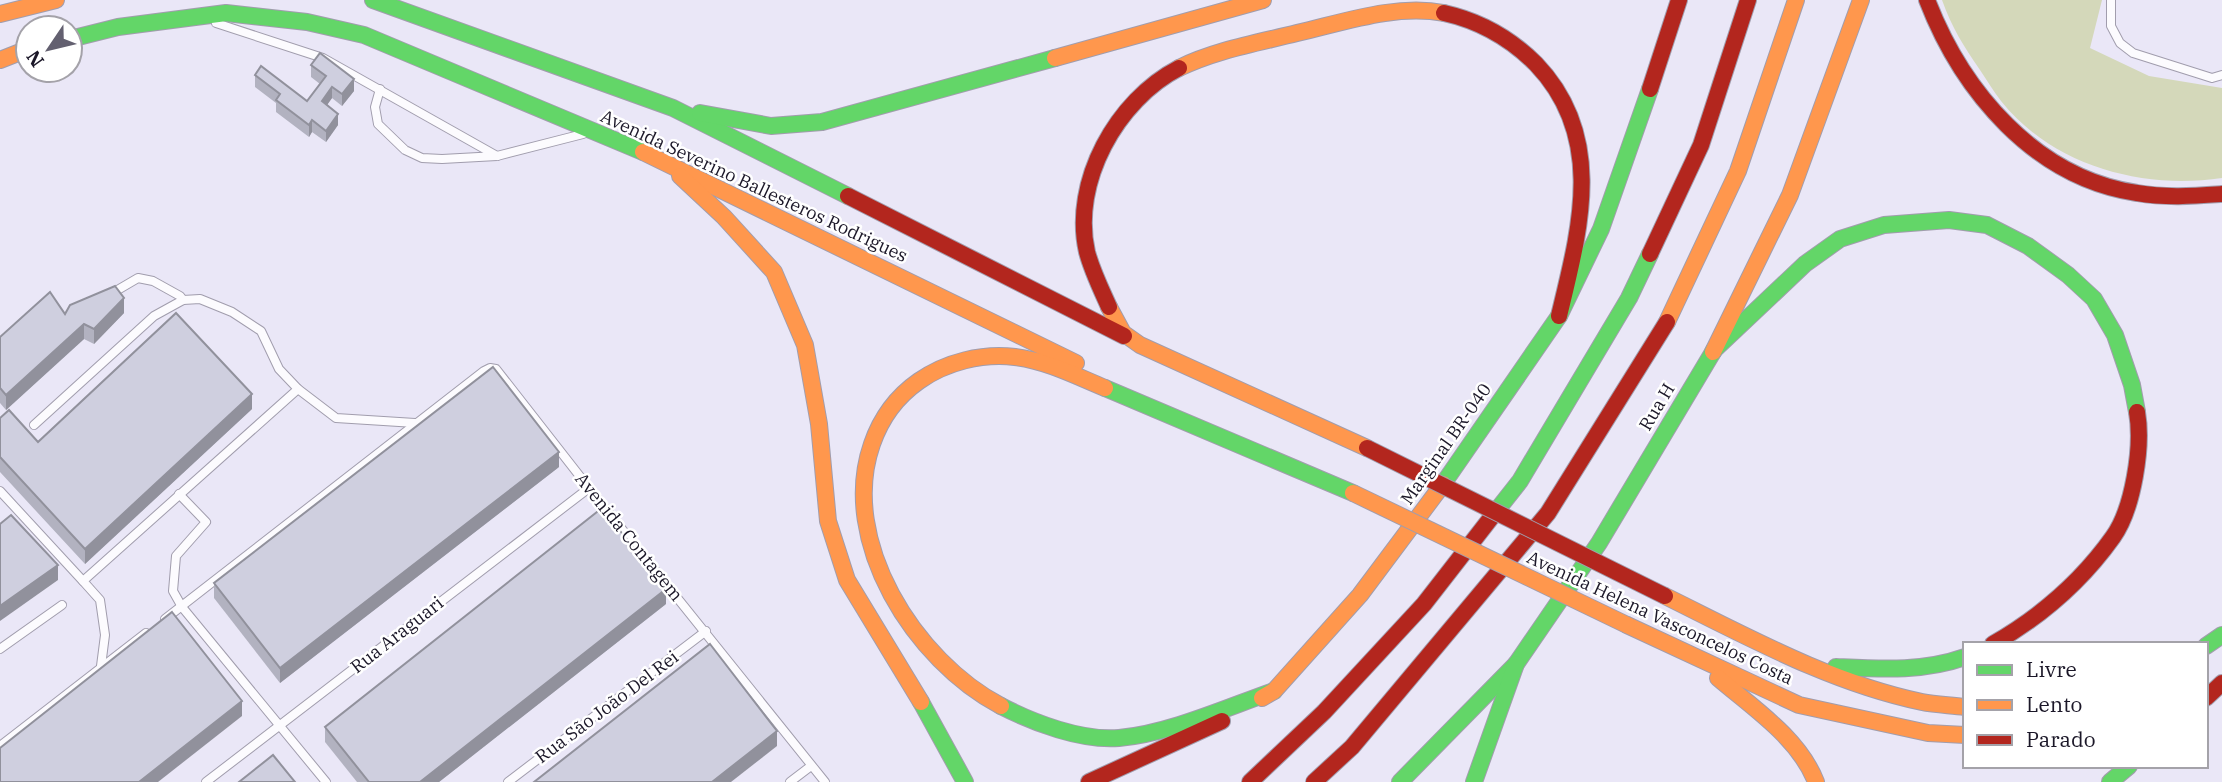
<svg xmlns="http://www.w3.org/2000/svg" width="2222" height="782" font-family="'IBM Plex Serif',serif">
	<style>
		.green { fill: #d4d8ba }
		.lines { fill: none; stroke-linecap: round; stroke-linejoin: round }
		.lane-casing { stroke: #a19dad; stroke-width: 10 }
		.fast-casing { stroke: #a19dad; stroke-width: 18 }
		.slow-casing { stroke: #a19dad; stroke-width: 18 }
		.jam-casing { stroke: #a19dad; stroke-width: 18 }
		.lane { stroke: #fcfbfe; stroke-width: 8 }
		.fast { stroke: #63d668; stroke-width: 16 }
		.slow { stroke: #ff974d; stroke-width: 16 }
		.jam { stroke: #b3261e; stroke-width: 16 }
		.slow-bridge-casing { stroke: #a19dad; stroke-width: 18; stroke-linecap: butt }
		.jam-bridge-casing { stroke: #a19dad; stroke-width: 18; stroke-linecap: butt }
		.slow-bridge { stroke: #ff974d; stroke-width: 16 }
		.jam-bridge { stroke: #b3261e; stroke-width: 16 }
		.wall { fill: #b2b2c0 }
		.shaded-wall { fill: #91919c }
		.building { fill: #cfcfdf; stroke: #91919c; stroke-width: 2 }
		.labels { text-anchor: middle; stroke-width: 5; stroke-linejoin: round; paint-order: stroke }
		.street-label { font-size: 18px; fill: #1b1728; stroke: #fff }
	</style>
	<rect width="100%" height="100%" fill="#eae7f7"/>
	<!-- green -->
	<path class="green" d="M1942 0H2102L2090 48 2149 76 2222 88V178C2142 190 2053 166 2001 101 1993 91 1987 80 1980 70 1963 45 1952 28 1942 0Z"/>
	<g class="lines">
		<!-- lane casing -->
		<g class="lane-casing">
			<g id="lane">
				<path d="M2111 0V26L2120 43 2133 53 2212 78 2222 75"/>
				<path d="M216 23 323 58 497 156"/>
				<path d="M380 89 375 107 378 124 405 150 422 158 442 159 497 156 583 134"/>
				<path d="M109 295 138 278 153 281 180 296 183 300"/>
				<path d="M34 425 154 316 183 300 200 299 232 312 261 331 279 369 298 389 336 418 415 423"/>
				<path d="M0 491 83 581"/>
				<path d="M179 494 206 522 176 556 173 591 182 607 326 782"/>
				<path d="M165 619 484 371 490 368 496 369 589 488 825 782"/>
				<path d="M0 649 62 605"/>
				<path d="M101 666 105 635 100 600 83 581 298 389"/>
				<path d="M0 746 146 633"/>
				<path d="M206 782 589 488"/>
				<path d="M508 782 706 631"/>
				<path d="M790 782 811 766"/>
			</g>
		</g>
		<!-- fast casing -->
		<g class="fast-casing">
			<g id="fast">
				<path d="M373 0 673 108 848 196"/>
				<path d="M70 39 118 27 226 13 307 22 364 35 643 152"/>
				<path d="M700 113 771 126 822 122 1055 58"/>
				<path d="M1714 350 1805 264 1840 239 1884 225 1949 220 1987 225 2028 246 2068 275 2094 299 2115 335 2132 385 2137 412"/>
				<path d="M1105 388 1353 493"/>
				<path d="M1443 484 1559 316 1601 229 1650 89"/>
				<path d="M1494 514 1520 481 1629 298 1650 254"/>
				<path d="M2206 646 2222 635"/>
				<path d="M1836 667C1880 669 1923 672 1965 657"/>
				<path d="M921 702 965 782"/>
				<path d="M1001 706C1034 723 1081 741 1119 738 1168 734 1228 707 1274 691"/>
				<path d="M1400 782 1516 664 1599 543 1713 352"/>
				<path d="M1474 782 1516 664"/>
				<path d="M2110 782 2129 766"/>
			</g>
		</g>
		<!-- slow casing -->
		<g class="slow-casing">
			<g id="slow">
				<path d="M0 14 56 0"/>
				<path d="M1055 58 1263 0"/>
				<path d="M0 60 28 49"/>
				<path d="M1179 68C1216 50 1257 43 1297 33 1345 22 1395 4 1444 13"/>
				<path d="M643 152 1076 363"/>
				<path d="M680 176 724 217 774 272 805 345 819 424 828 521 847 580 921 702"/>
				<path d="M1109 307 1123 333 1140 345 1367 448"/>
				<path d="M1667 322 1738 171 1796 0"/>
				<path d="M1713 352 1790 195 1861 0"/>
				<path d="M1665 596C1748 637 1831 683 1922 702 1936 705 1951 705 1965 707"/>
				<path d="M1627 625 1799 705 1928 733 1965 735"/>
				<path d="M1718 678C1753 708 1799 738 1816 782"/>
				<path d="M1262 698 1274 691 1360 595 1443 484"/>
				<path d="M1001 706C915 661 838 541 872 444 881 418 896 397 919 381 946 362 982 353 1015 357 1047 361 1076 376 1105 388"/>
			</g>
		</g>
		<!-- jam casing -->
		<g class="jam-casing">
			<g id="jam">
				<path d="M1927 0C1962 91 2035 178 2137 193 2166 198 2193 196 2222 194"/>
				<path d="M1444 13C1480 21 1510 38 1536 64 1606 137 1580 229 1559 316"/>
				<path d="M1650 89 1679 0"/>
				<path d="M848 196 1124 336"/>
				<path d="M1650 254 1701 145 1748 0"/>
				<path d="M1109 307C1101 289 1092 271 1087 252 1071 182 1117 100 1179 68"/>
				<path d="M1993 644C2040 617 2081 582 2113 537 2133 509 2143 447 2137 412"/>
				<path d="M2206 698 2222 683"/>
				<path d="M1089 782 1222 721"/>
				<path d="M1250 782 1324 712 1424 604 1494 514"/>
				<path d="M1314 782 1352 747 1548 513 1667 322"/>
			</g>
		</g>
		<!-- lane -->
		<use href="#lane" class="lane"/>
		<!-- fast -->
		<use href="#fast" class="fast"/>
		<!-- slow -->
		<use href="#slow" class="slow"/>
		<!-- jam -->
		<use href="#jam" class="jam"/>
		<!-- slow-bridge casing -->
		<g class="slow-bridge-casing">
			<path id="slow-bridge" d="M1353 493 1627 625"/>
		</g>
		<!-- jam-bridge casing -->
		<g class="jam-bridge-casing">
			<path id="jam-bridge" d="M1367 448 1665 596"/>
		</g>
		<!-- slow-bridge -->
		<use href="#slow-bridge" class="slow-bridge"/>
		<!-- jam-bridge -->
		<use href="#jam-bridge" class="jam-bridge"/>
	</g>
	<!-- wall -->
	<g class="wall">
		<path d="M311 65 354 91 342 106 332 98 327 105 338 125 326 142 312 132 309 137 276 112V103L255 87V75L307 101 320 84 311 77Z"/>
		<path d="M124 313 94 344 84 339 6 410 0 403V337L65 314Z"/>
		<path d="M252 409 85 564 0 472V418L38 442Z"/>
		<path d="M559 467 280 683 214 598V583Z"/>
		<path d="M666 604 439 782H357L325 742V727Z"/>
	</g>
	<!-- shaded-wall -->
	<g class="shaded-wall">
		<path d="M354 79V91L342 106V94Z"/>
		<path d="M332 87V98L322 112V101Z"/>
		<path d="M338 114V125L326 142V131Z"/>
		<path d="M312 120V132L309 137V125Z"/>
		<path d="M124 298V313L94 344V329Z"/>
		<path d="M84 324V339L6 410V395Z"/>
		<path d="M252 394V409L85 564V549Z"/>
		<path d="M559 452V467L280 683V668Z"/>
		<path d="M58 565V580L0 621V606Z"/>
		<path d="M666 589V604L439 782H420Z"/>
		<path d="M242 701V716L158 782H139Z"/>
		<path d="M777 731V746L731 782H712Z"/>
	</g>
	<!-- building -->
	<g class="building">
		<path d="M320 53 354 79 342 94 332 87 322 101 338 114 326 131 312 120 309 125 276 100 280 94 255 75 261 66 307 101 326 76 311 65Z"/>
		<path d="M115 286 124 298 94 329 84 324 6 395 0 388V337L50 292 65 314 70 305Z"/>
		<path d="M176 313 252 394 85 549 0 457V418L9 410 38 442Z"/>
		<path d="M493 367 559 452 280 668 214 583Z"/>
		<path d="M602 508 666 589 420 782H369L325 727Z"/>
		<path d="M11 515 58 565 0 606V524Z"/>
		<path d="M172 612 242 701 139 782H0V748Z"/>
		<path d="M710 644 777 731 712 782H534Z"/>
		<path d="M273 755 295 782H239Z"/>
	</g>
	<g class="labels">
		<!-- street labels -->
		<g class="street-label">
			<text transform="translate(754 186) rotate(25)" y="6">Avenida Severino Ballesteros Rodrigues</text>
			<text transform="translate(1657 407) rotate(-59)" y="6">Rua H</text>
			<text transform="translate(1446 444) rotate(-55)" y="6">Marginal BR-040</text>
			<text transform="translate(629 537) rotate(51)" y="6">Avenida Contagem</text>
			<text transform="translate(1660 618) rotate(25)" y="6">Avenida Helena Vasconcelos Costa</text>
			<text transform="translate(397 635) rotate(-38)" y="6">Rua Araguari</text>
			<text transform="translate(607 707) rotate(-37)" y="6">Rua São João Del Rei</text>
		</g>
	</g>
	<!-- legend -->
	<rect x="1963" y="642" width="245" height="126" fill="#ffffff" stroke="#a4a2a9" stroke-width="2"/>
	<rect x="1977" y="665" width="35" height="10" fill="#63d668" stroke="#a4a2a9" stroke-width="2"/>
	<text x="2026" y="677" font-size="21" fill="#1b1728">Livre</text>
	<rect x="1977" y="700" width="35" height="10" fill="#ff974d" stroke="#a4a2a9" stroke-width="2"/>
	<text x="2026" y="712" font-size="21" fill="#1b1728">Lento</text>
	<rect x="1977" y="735" width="35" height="10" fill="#b3261e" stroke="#a4a2a9" stroke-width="2"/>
	<text x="2026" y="747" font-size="21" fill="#1b1728">Parado</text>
	<!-- north arrow -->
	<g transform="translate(49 49) rotate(235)"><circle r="33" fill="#ffffff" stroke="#a4a2a9" stroke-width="2"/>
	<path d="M0-5L12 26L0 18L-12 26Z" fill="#636070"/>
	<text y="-10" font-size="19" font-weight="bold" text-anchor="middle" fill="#1b1728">N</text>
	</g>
</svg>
